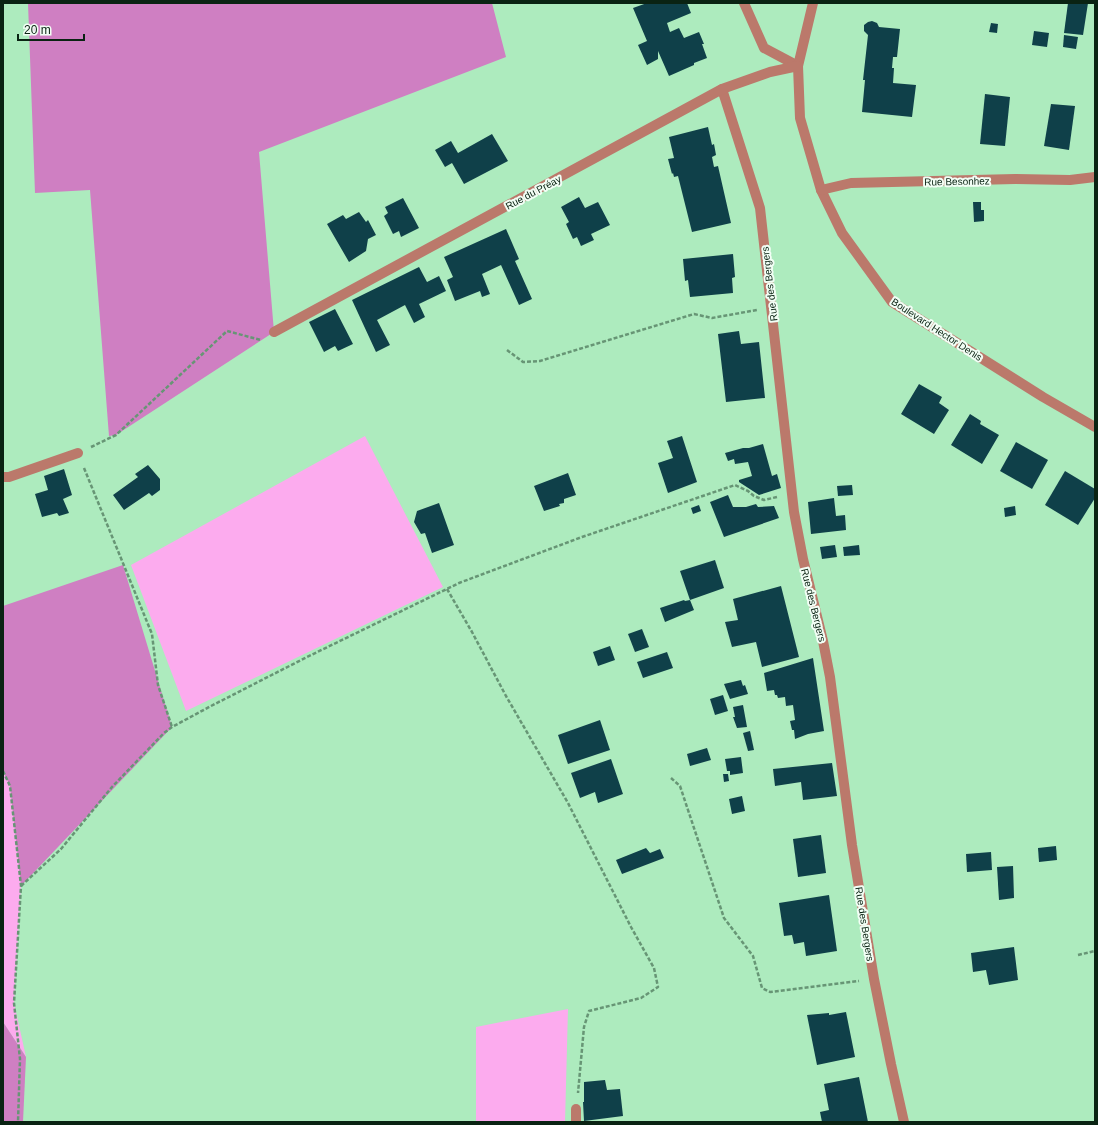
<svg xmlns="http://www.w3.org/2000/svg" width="1098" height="1125" font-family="Arial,sans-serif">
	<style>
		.green { fill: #fcabee }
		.forest { fill: #cf7fc2 }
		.building { fill: #0f4049 }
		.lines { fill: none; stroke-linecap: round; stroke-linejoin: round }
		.path { stroke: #679575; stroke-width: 2.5; stroke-dasharray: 4 2; stroke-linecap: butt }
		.minor { stroke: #bb796b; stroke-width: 10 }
		.labels { text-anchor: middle; stroke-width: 4; stroke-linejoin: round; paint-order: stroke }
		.street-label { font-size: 10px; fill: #0a2313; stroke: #f2fef5 }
	</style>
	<rect width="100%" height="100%" fill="#adebbe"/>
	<!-- green -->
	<g class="green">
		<path d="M365 436 443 587 186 711 131 565Z"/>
		<path d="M3 771 10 786 21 886 14 1003 26 1057 3 1022Z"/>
		<path d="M568 1009 565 1122H476V1027Z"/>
	</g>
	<!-- forest -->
	<g class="forest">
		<path d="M28 3H492L506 57 259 152 274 332 116 435 109 436 90 190 35 193Z"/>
		<path d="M123 565 172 727 21 886 10 786 3 771V606Z"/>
		<path d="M3 1022 26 1057 23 1122H3Z"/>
	</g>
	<!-- building -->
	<g class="building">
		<path d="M647 3H687L691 13 667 23 670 32 679 28 684 38 699 32 704 44H702L707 58 694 63V65L669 76 658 51V59L647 65 638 45 647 41 633 8Z"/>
		<path d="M1068 3H1088L1083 35 1064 33Z"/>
		<path d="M872 21 877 23 879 27 900 29 897 57H893L892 68H894L893 83 916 85 912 117 862 112 865 80H863L868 35 864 31V25L868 22Z"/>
		<path d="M991 23 998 24 997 33 989 32Z"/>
		<path d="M1034 31 1049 33 1047 47 1032 45Z"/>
		<path d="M1064 35 1078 37 1076 49 1063 47Z"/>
		<path d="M985 94 1010 97 1005 146 980 144Z"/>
		<path d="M1051 104 1075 106 1069 150 1044 146Z"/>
		<path d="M708 127 712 145 714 144 716 155 712 157 714 167 718 166 731 223 692 232 678 176 674 177 673 173 672 174 668 159 674 158 669 137Z"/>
		<path d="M492 134 508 161 464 184 452 163 445 167 435 150 451 141 458 153Z"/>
		<path d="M579 197 585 208 598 202 610 225 591 234 594 240 581 246 577 237 573 239 566 224 569 222 561 207Z"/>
		<path d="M403 198 419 228 401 237 399 231 393 234 384 216 388 213 385 207Z"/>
		<path d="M973 202H981V210H984V221L974 222Z"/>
		<path d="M359 212 366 222 368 220 376 235 368 239 366 251 349 262 327 224 343 215 346 219Z"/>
		<path d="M506 229 519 259 515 261 532 299 519 305 501 265 482 274 490 294 482 297 480 291 455 301 447 280 453 277 444 257Z"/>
		<path d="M733 254 735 277 732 278 733 293 690 297 688 280 685 281 683 259Z"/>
		<path d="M419 267 427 282 439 276 446 291 419 304 425 317 414 323 405 305 377 320 390 345 376 352 352 300Z"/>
		<path d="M335 309 353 344 338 351 335 346 324 352 309 322Z"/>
		<path d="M739 331 741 344 759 342 765 398 726 402 718 334Z"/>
		<path d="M919 384 942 397 939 403 949 410 934 434 901 414Z"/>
		<path d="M970 414 981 421 980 424 999 435 982 464 951 445Z"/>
		<path d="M682 436 697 482 668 493 658 463 673 458 667 441Z"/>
		<path d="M1016 442 1048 460 1032 489 1000 471Z"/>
		<path d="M763 444 772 476 777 474 781 488 759 495 739 482V480L752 476 748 462 735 464 734 459 728 461 725 453 743 448H749Z"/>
		<path d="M148 465 160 479V490L152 496 149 493 124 510 113 495 138 477 135 474Z"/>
		<path d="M64 469 72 495 63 499 69 513 59 516 57 513 42 517 35 494 48 490 44 476Z"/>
		<path d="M1065 471 1095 489V498L1078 525 1045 505Z"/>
		<path d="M568 473 576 495 564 499V503L559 504 560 506 544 511 534 486Z"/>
		<path d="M852 485 853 495 838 496 837 486Z"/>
		<path d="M728 495 733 507H746L756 504 758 507 774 506 779 518 724 537 710 502Z"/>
		<path d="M834 498 836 516 845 515 846 530 811 534 808 502Z"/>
		<path d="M439 503 454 545 432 553 425 533 421 534 414 522 417 511Z"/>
		<path d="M699 505 701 511 693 514 691 508Z"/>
		<path d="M1015 506 1016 515 1005 517 1004 508Z"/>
		<path d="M835 545 837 557 822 559 820 547Z"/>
		<path d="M859 545 860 555 844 556 843 547Z"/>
		<path d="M715 560 724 588 690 600 680 571Z"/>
		<path d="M781 586 799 657 762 667 756 642 732 647 725 622 738 620 733 599Z"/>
		<path d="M684 600 685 601 690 600 694 610 665 622 660 608Z"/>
		<path d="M642 629 649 647 635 652 628 634Z"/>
		<path d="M610 646 615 660 598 666 593 652Z"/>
		<path d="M667 652 673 668 643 678 637 662Z"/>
		<path d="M813 658 824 731 808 734 795 739 794 730H792L790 721 795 720 793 705 786 706 785 697 778 698 777 695H775L774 690 767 691 764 673Z"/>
		<path d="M741 680 743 686 745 685 748 694 730 699 724 684Z"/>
		<path d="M723 695 728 711 715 715 710 699Z"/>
		<path d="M743 705 747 727 737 728 733 717H735L733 707Z"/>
		<path d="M600 720 610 750 568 764 558 735Z"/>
		<path d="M750 731 754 750 748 751 743 733Z"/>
		<path d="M707 748 711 760 690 766 687 754Z"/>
		<path d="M741 757 743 773 730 775V771H727L725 759Z"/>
		<path d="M611 759 623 794 598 803 595 792 580 798 571 773Z"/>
		<path d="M832 763 837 796 803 800 801 782 775 786 773 769Z"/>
		<path d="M723 774H728L729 781 724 782Z"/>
		<path d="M742 796 745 811 732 814 729 799Z"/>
		<path d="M821 835 826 873 798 877 793 839Z"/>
		<path d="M1056 846 1057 860 1039 862 1038 848Z"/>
		<path d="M646 848 650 853 660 849 664 858 622 874 616 860Z"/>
		<path d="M991 852 992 870 967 872 966 854Z"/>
		<path d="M1013 866 1014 898 999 900 997 867Z"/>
		<path d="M829 895 837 951 806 956 804 942 794 944 792 935 784 936 779 903Z"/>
		<path d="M1014 947 1018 980 989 985 986 970 973 972 971 953Z"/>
		<path d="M846 1012 855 1057 817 1065 807 1015 829 1013V1015Z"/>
		<path d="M859 1077 868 1122H822L820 1112 829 1110 824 1084Z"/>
		<path d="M605 1080 607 1090 620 1089 623 1116 584 1121 583 1102H584V1082Z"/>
	</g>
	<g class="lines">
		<!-- path -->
		<g class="path">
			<path d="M507 350 523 362 540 361 694 314 712 318 757 310"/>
			<path d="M91 447 116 435 227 331 261 340"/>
			<path d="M84 468 152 634 158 685 172 727"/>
			<path d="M447 589 472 632 506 696 568 803 631 927 654 968 658 987 641 998 589 1011 584 1027 578 1093"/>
			<path d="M3 771 10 786 21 886 14 1003 20 1059 18 1122"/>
			<path d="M671 778 680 786 724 918 753 956 762 988 770 992 859 981"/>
			<path d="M21 886 61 849 112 787 164 733 172 727 211 706 307 657 459 583 582 537 735 485 748 491 754 496 764 500 777 497"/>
			<path d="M1078 955 1095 951"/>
		</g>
		<!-- minor -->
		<g class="minor">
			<path d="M744 3 764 48 798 66"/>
			<path d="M813 3 798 66 800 118 821 190 842 233 892 302 1043 397 1095 427"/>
			<path d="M722 89 760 208 794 512 803 559 823 641 830 677 852 845 874 979 891 1064 904 1122"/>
			<path d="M821 190 851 183 1015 179 1070 180 1095 177"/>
			<path d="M274 332 722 89 770 72 798 66"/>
			<path d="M3 477H9L78 453"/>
			<path d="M576 1122V1109"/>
		</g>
	</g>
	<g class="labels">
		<!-- street labels -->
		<g class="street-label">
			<text transform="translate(957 181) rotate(-1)" y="4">Rue Besonhez</text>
			<text transform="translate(533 192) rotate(-28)" y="4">Rue du Préay</text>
			<text transform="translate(769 284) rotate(-97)" y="4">Rue des Bergers</text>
			<text transform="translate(937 329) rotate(33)" y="4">Boulevard Hector Denis</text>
			<text transform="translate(814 605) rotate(76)" y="4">Rue des Bergers</text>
			<text transform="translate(865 924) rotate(81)" y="4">Rue des Bergers</text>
		</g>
	</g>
	<!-- border -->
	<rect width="1098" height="1125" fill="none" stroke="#0a2313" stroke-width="8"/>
	<!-- scale -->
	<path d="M18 34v6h66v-6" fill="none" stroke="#0a2313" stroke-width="2"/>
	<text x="24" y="34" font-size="12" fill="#0a2313" stroke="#f2fef5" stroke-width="3" paint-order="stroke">20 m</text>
</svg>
